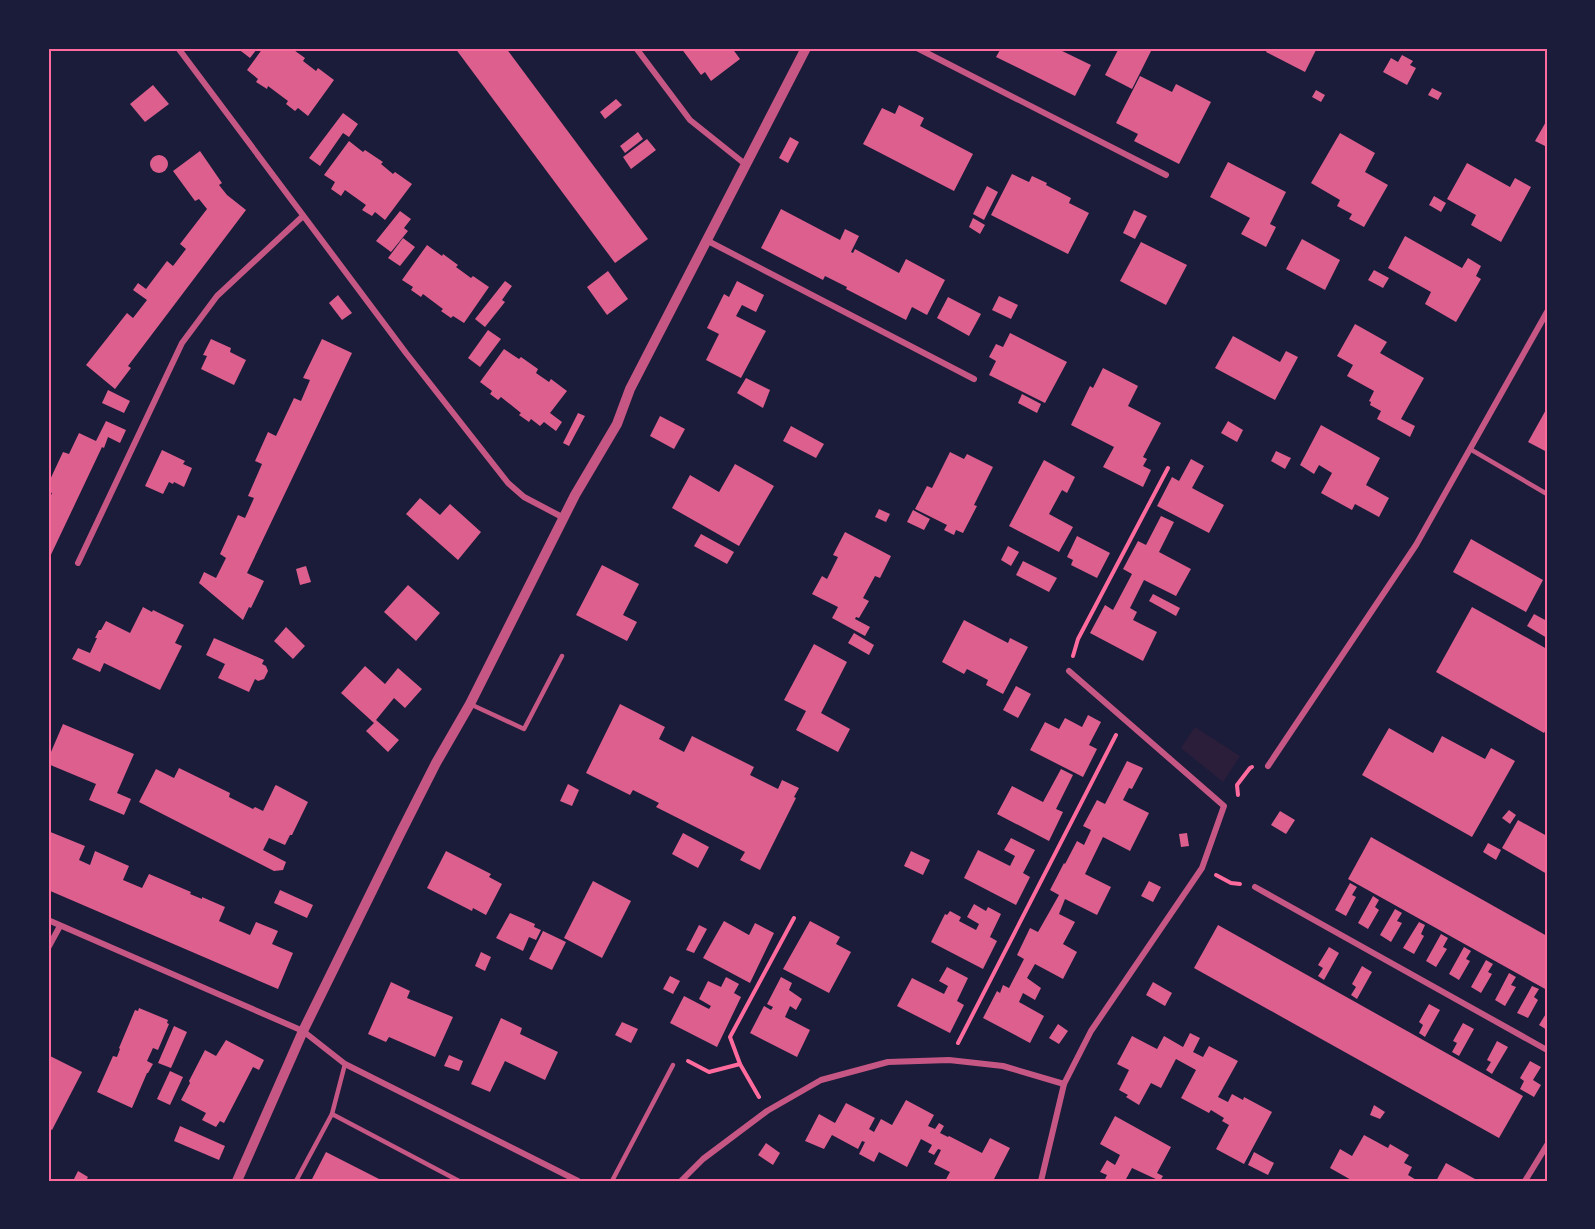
<svg xmlns="http://www.w3.org/2000/svg" width="1595" height="1229" font-family="Rubik,sans-serif">
	<style>
		.green { fill: #2a1e3b }
		.building { fill: #dd5f8e }
		.lines { fill: none; stroke-linecap: round; stroke-linejoin: round }
		.path { stroke: #ff6b9d; stroke-width: 4 }
		.service { stroke: #c65784; stroke-width: 4.5 }
		.minor { stroke: #c65784; stroke-width: 6 }
		.tertiary { stroke: #c65784; stroke-width: 10 }
		.neatline { fill: none; stroke: #ff6b9d; stroke-width: 2 }
	</style>
	<rect width="100%" height="100%" fill="#1b1b3a"/>
	<!-- green -->
	<path class="green" d="M1195 727 1240 756 1223 782 1181 748Z"/>
	<!-- building -->
	<g class="building">
		<path d="M237 48H255L257 49 250 58Z"/>
		<path d="M263 48H291L305 58 303 61 316 71 318 68 334 80 308 116 298 108 295 111 286 104 288 101 268 86 267 89 256 82 258 79 247 70Z"/>
		<path d="M455 48H506L648 239 615 263Z"/>
		<path d="M681 48H732L740 59 711 81 705 72 701 75Z"/>
		<path d="M1001 48H1058V49L1091 65 1075 96 996 57Z"/>
		<path d="M1119 48 1152 49 1132 89 1105 75Z"/>
		<path d="M1268 48H1317L1305 72 1266 52Z"/>
		<path d="M1402 55 1413 61 1410 65 1416 68 1407 85 1383 72 1391 58 1398 62Z"/>
		<path d="M1140 76 1172 92 1176 84 1211 102 1179 164 1134 141 1138 134 1116 123Z"/>
		<path d="M153 85 169 104 145 122 130 104Z"/>
		<path d="M1432 88 1442 93 1438 100 1428 95Z"/>
		<path d="M1316 90 1325 95 1321 102 1312 97Z"/>
		<path d="M616 99 622 105 605 119 600 112Z"/>
		<path d="M899 105 924 118 920 126 973 154 954 191 863 144 882 108 895 114Z"/>
		<path d="M343 113 358 124 349 137 343 133 320 166 309 158Z"/>
		<path d="M1547 120V147L1535 141Z"/>
		<path d="M638 132 643 139 625 153 620 146Z"/>
		<path d="M1340 133 1375 153 1365 172 1388 185 1364 227 1349 219 1352 214 1337 206 1340 200 1311 183Z"/>
		<path d="M790 137 799 142 788 163 779 158Z"/>
		<path d="M647 139 656 150 631 169 623 157Z"/>
		<path d="M349 141 363 152 365 150 383 162 381 164 393 174 395 172 412 184 385 220 375 212 372 216 362 210 366 205 345 190 341 196 331 189 335 182 324 175Z"/>
		<path d="M200 151 222 183 219 185 227 195 246 210 128 366 131 368 115 389 86 365 127 313 133 318 147 300 133 290 138 283 146 289 167 261 173 266 186 249 180 244 207 209 199 199 195 201 173 171Z"/>
		<circle cx="159" cy="164" r="9"/>
		<path d="M1228 162 1286 192 1270 224 1276 227 1266 247 1241 234 1250 218 1210 197Z"/>
		<path d="M1467 163 1510 187 1515 178 1531 187 1501 242 1471 225 1476 215 1447 199Z"/>
		<path d="M1012 174 1029 182 1032 176 1047 183 1046 185 1071 198 1069 203 1089 213 1068 254 991 215Z"/>
		<path d="M987 186 998 192 984 220 973 214Z"/>
		<path d="M1434 196 1446 203 1441 212 1429 205Z"/>
		<path d="M781 209 840 240 845 229 859 236 851 252 853 253 855 249 899 273 906 259 945 280 927 315 912 307 906 320 846 289 847 287 825 276 823 280 761 248Z"/>
		<path d="M1134 210 1147 216 1135 239 1123 233Z"/>
		<path d="M400 211 411 219 404 228 408 231 391 252 376 241Z"/>
		<path d="M973 218 985 225 980 234 969 227Z"/>
		<path d="M1405 236 1462 268 1468 258 1481 266 1476 276 1481 279 1456 322 1425 304 1431 292 1388 268Z"/>
		<path d="M403 238 415 247 400 266 388 258Z"/>
		<path d="M1302 239 1340 260 1325 290 1286 269Z"/>
		<path d="M1141 242 1187 265 1166 305 1120 281Z"/>
		<path d="M427 245 442 256 443 254 458 265 456 267 471 278 473 276 489 287 464 323 453 316 451 318 441 311 443 309 423 294 421 297 411 290 413 287 402 280Z"/>
		<path d="M1374 270 1389 278 1383 288 1368 280Z"/>
		<path d="M608 271 628 299 607 315 587 287Z"/>
		<path d="M505 281 512 286 502 300 505 302 485 327 475 319Z"/>
		<path d="M737 281 764 295 756 312 742 305 736 316 766 331 741 378 706 360 719 334 707 328 724 294 729 297Z"/>
		<path d="M338 295 352 313 342 320 329 303Z"/>
		<path d="M999 296 1018 305 1011 319 992 310Z"/>
		<path d="M948 297 981 314 969 336 937 318Z"/>
		<path d="M1355 324 1387 342 1380 353 1424 378 1401 419 1415 426 1410 437 1377 419 1381 411 1370 405 1371 402 1369 401 1374 391 1347 376 1353 365 1337 356Z"/>
		<path d="M488 330 501 339 480 367 468 358Z"/>
		<path d="M1010 333 1067 362 1045 403 989 375 996 361 989 357 996 344 1003 347Z"/>
		<path d="M1233 336 1280 362 1286 351 1298 357 1275 400 1215 368Z"/>
		<path d="M211 339 231 348 230 352 246 360 234 385 201 369 207 356 203 355Z"/>
		<path d="M322 339 352 353 247 573 264 581 251 608 249 607 243 620 199 583 204 572 216 578 226 558 220 554 238 515 245 518 254 498 248 496 262 464 255 461 268 432 276 436 294 398 301 401 310 380 303 378Z"/>
		<path d="M504 349 519 359 521 357 538 369 536 373 549 382 551 379 567 391 550 413 562 422 556 431 544 422 540 426 531 419 529 422 519 415 521 413 501 397 498 400 490 394 492 391 480 382Z"/>
		<path d="M1103 368 1138 386 1128 406 1161 423 1143 457 1147 459 1143 466 1151 470 1143 487 1103 467 1114 447 1071 425 1090 386 1093 388Z"/>
		<path d="M746 378 770 390 763 408 737 393Z"/>
		<path d="M108 390 130 401 124 413 102 403Z"/>
		<path d="M1022 394 1041 404 1037 413 1018 403Z"/>
		<path d="M1547 408V452L1528 442Z"/>
		<path d="M578 413 585 416 569 446 563 443Z"/>
		<path d="M660 416 685 429 674 449 650 436Z"/>
		<path d="M106 421 126 430 120 443 108 437 104 448 102 447 48 561V502L52 493 48 492V484L63 452 69 454 79 433 96 441Z"/>
		<path d="M1228 421 1243 430 1237 442 1221 433Z"/>
		<path d="M1321 425 1380 458 1366 485 1389 498 1379 517 1355 504 1352 510 1321 493 1332 473 1319 465 1314 474 1300 465Z"/>
		<path d="M791 426 824 444 816 458 783 441Z"/>
		<path d="M162 450 185 461 183 464 192 468 184 487 174 482 173 484 169 482 163 494 145 486Z"/>
		<path d="M1276 451 1291 458 1285 469 1271 461Z"/>
		<path d="M950 452 964 459 967 454 993 467 974 505 977 506 963 533 956 530 954 535 944 530 947 525 915 509 927 486 932 488Z"/>
		<path d="M1191 459 1204 466 1192 488 1224 505 1209 533 1157 506 1172 477 1179 481Z"/>
		<path d="M1044 460 1075 477 1067 493 1062 490 1049 514 1073 527 1059 552 1009 526Z"/>
		<path d="M735 464 774 486 739 546 672 508 690 475 719 492Z"/>
		<path d="M420 498 440 515 450 504 481 532 458 560 406 514Z"/>
		<path d="M879 509 890 514 886 522 875 517Z"/>
		<path d="M913 510 930 519 924 530 907 522Z"/>
		<path d="M1161 516 1174 522 1159 552 1191 569 1176 596 1144 580 1130 608 1137 612 1133 620 1157 632 1143 661 1090 633 1105 605 1113 610 1132 574 1123 569 1138 541 1146 545Z"/>
		<path d="M845 532 891 556 880 578 875 576 863 598 869 601 859 618 856 617 855 619 870 627 865 636 832 618 838 607 812 594 822 576 827 579 838 557 833 555Z"/>
		<path d="M701 534 734 552 727 564 694 546Z"/>
		<path d="M1077 536 1110 553 1097 578 1071 565 1073 560 1067 557Z"/>
		<path d="M1471 539 1543 580 1526 612 1453 572Z"/>
		<path d="M1008 546 1019 552 1011 566 1001 560Z"/>
		<path d="M1023 561 1057 578 1049 592 1016 575Z"/>
		<path d="M602 565 639 584 623 615 637 622 627 641 576 615Z"/>
		<path d="M306 566 311 582 300 585 296 569Z"/>
		<path d="M408 585 440 613 416 641 384 612Z"/>
		<path d="M1153 594 1180 608 1176 616 1149 601Z"/>
		<path d="M143 607 152 612 153 610 184 625 175 643 182 646 160 690 104 663 100 672 72 659 78 648 90 653 97 638H95L99 630H101L106 621 130 633Z"/>
		<path d="M1472 607 1547 649V728L1544 733 1436 672Z"/>
		<path d="M1534 614 1547 621V638L1527 626Z"/>
		<path d="M964 620 1008 643 1010 638 1028 647 1003 694 986 685 988 680 967 669 964 674 942 662Z"/>
		<path d="M286 627 305 646 293 659 274 641Z"/>
		<path d="M854 633 874 645 869 655 848 643Z"/>
		<path d="M214 638 264 660 262 664 266 666 268 671 264 679 258 681 255 679 249 692 218 678 225 664 206 655Z"/>
		<path d="M814 644 847 662 821 713 850 729 838 752 796 730 806 711 784 700Z"/>
		<path d="M365 666 385 684 398 668 422 689 405 708 394 698 376 720 399 740 388 752 366 731 374 723 341 693Z"/>
		<path d="M1016 686 1031 694 1018 718 1003 710Z"/>
		<path d="M620 704 665 727 659 739 684 752 692 736 754 767 750 775 778 789 782 780 799 788 794 797 796 798 760 870 740 860 745 852 656 807 659 803 633 790 630 795 586 773Z"/>
		<path d="M1088 715 1101 722 1089 745 1097 749 1083 777 1030 750 1045 722 1059 729 1065 718 1082 727Z"/>
		<path d="M63 724 134 754 117 793 131 799 124 815 89 800 96 784 48 764V759Z"/>
		<path d="M1389 728 1433 753 1442 736 1485 759 1491 748 1515 761 1472 837 1362 775Z"/>
		<path d="M1127 761 1143 768 1132 789 1129 788 1123 800 1149 813 1130 851 1103 837 1085 874 1111 887 1097 915 1065 899 1059 914 1075 922 1063 944 1077 952 1063 979 1035 964 1027 978 1041 988 1035 1000 1023 993 1019 1002 1044 1016 1030 1043 983 1018 997 991 1000 993 1003 985 1009 988 1024 959 1017 955 1030 928 1038 932 1059 895 1050 890 1064 863 1065 864 1077 841 1084 845 1091 830 1083 826 1097 800 1105 804Z"/>
		<path d="M179 768 230 793 229 797 253 809 255 807 263 811 275 786 276 785 308 802 292 835H290L285 845 269 838 263 850 286 862 283 870 274 871 139 802 156 769 174 778Z"/>
		<path d="M1061 769 1073 775 1056 809 1063 812 1049 841 997 814 1012 786 1043 802Z"/>
		<path d="M568 784 579 790 572 806 560 801Z"/>
		<path d="M1509 810 1516 815 1510 824 1502 818Z"/>
		<path d="M1280 811 1295 820 1286 834 1271 825Z"/>
		<path d="M1518 820 1547 836V874L1502 848Z"/>
		<path d="M48 831 85 846 79 860 90 865 95 851 129 866 123 880 142 888 149 874 191 892 190 894 202 899V897L225 907 219 921 250 935 256 922 278 931 272 944 293 953 278 989 48 890Z"/>
		<path d="M683 833 709 847 698 868 672 854Z"/>
		<path d="M1187 833 1189 846 1181 847 1179 834Z"/>
		<path d="M1371 837 1547 936V990L1348 879Z"/>
		<path d="M1011 838 1035 850 1023 873 1030 877 1016 905 964 878 978 850 1010 866 1015 856 1004 850Z"/>
		<path d="M1488 843 1501 850 1496 860 1483 852Z"/>
		<path d="M446 851 491 874 489 877 502 884 486 915 473 908 472 911 427 888Z"/>
		<path d="M911 851 930 860 923 875 904 866Z"/>
		<path d="M593 881 631 901 602 958 564 938Z"/>
		<path d="M1149 881 1161 887 1153 902 1141 896Z"/>
		<path d="M1350 883 1357 887 1352 895 1356 897 1346 916 1335 910Z"/>
		<path d="M280 890 313 905 307 918 274 903Z"/>
		<path d="M1373 896 1379 900 1375 907 1379 910 1368 929 1358 923Z"/>
		<path d="M974 904 986 911 988 907 1001 914 990 937 997 941 983 969 931 942 945 914 947 915 950 911 961 917 959 921 976 930 979 924 967 917Z"/>
		<path d="M1395 909 1402 913 1397 921 1402 923 1391 942 1380 935Z"/>
		<path d="M510 913 535 924 534 927 541 930 536 940 529 937 523 951 496 938Z"/>
		<path d="M724 921 749 935 755 923 774 933 750 983 703 958Z"/>
		<path d="M810 921 840 937 836 944 851 952 829 993 783 969Z"/>
		<path d="M1419 922 1425 925 1421 934 1424 936 1414 954 1403 948Z"/>
		<path d="M699 925 707 929 694 953 686 950Z"/>
		<path d="M1218 925 1523 1096 1499 1138 1194 968Z"/>
		<path d="M543 931 566 942 552 970 529 959Z"/>
		<path d="M1441 934 1448 938 1443 947 1447 949 1436 967 1426 961Z"/>
		<path d="M1329 947 1339 953 1324 980 1318 976 1323 968 1318 965Z"/>
		<path d="M1464 947 1471 951 1466 959 1470 961 1459 980 1449 974Z"/>
		<path d="M481 952 491 957 485 971 475 966Z"/>
		<path d="M1486 960 1493 964 1488 972 1492 974 1481 993 1471 987Z"/>
		<path d="M1362 966 1372 972 1357 999 1351 995 1356 987 1352 984Z"/>
		<path d="M947 967 968 978 957 1001 964 1005 950 1033 897 1006 912 978 944 994 948 986 939 981Z"/>
		<path d="M1509 973 1516 977 1511 985 1516 987 1505 1006 1495 1000Z"/>
		<path d="M670 976 680 981 673 994 663 989Z"/>
		<path d="M726 977 739 984 734 993 741 997 717 1047 670 1023 684 996 709 1009 711 1006 699 999 708 981 721 987Z"/>
		<path d="M781 977 792 983 789 990 802 999 796 1010 790 1006 785 1017 810 1030 797 1057 750 1033 764 1006 771 1010 773 1007 767 1004Z"/>
		<path d="M391 982 410 991 407 998 453 1017 435 1057 389 1037 386 1042 368 1034Z"/>
		<path d="M1153 982 1172 993 1165 1006 1146 995Z"/>
		<path d="M1532 986 1539 989 1534 997 1538 1000 1528 1018 1517 1013Z"/>
		<path d="M1429 1004 1440 1010 1425 1037 1419 1033 1423 1025 1419 1022Z"/>
		<path d="M139 1008 168 1020 167 1023 169 1024 158 1050 153 1048 147 1061 153 1064 148 1073H147L132 1108 97 1092 113 1056 117 1057 120 1049 119 1048 135 1010 138 1011Z"/>
		<path d="M1547 1012V1030L1539 1025Z"/>
		<path d="M501 1018 522 1028 520 1034 558 1052 545 1080 505 1061 490 1092 471 1084Z"/>
		<path d="M622 1022 638 1029 631 1043 615 1035Z"/>
		<path d="M1463 1023 1474 1029 1459 1056 1452 1052 1457 1043 1453 1041Z"/>
		<path d="M1058 1024 1068 1031 1059 1044 1049 1038Z"/>
		<path d="M174 1026 187 1032 171 1068 158 1063Z"/>
		<path d="M1190 1033 1200 1038 1193 1052 1203 1057 1209 1046 1238 1061 1218 1097 1228 1102 1232 1094 1243 1100 1244 1097 1272 1112 1244 1164 1216 1149 1229 1125 1222 1121 1224 1118 1211 1110 1209 1113 1181 1098 1196 1070 1176 1059 1161 1088 1151 1083 1139 1105 1126 1097 1128 1095 1119 1090 1129 1070 1117 1064 1132 1036 1157 1049 1164 1036 1183 1047Z"/>
		<path d="M226 1040 264 1060 259 1070 253 1067 224 1123 220 1121 216 1127 202 1120 206 1113 181 1100 190 1083 189 1081 205 1050 216 1056Z"/>
		<path d="M1497 1041 1508 1047 1492 1074 1486 1070 1491 1062 1487 1060Z"/>
		<path d="M48 1055 82 1072 52 1130 48 1128Z"/>
		<path d="M449 1055 463 1061 459 1071 444 1066Z"/>
		<path d="M1530 1061 1541 1067 1533 1080 1541 1085 1534 1097 1520 1089 1524 1081 1520 1078Z"/>
		<path d="M170 1071 183 1077 170 1105 157 1099Z"/>
		<path d="M906 1100 934 1115 928 1126 935 1129 939 1123 944 1126 940 1133 948 1137 949 1136 982 1153 990 1138 1010 1148 993 1181H945L950 1172 934 1164 941 1150 938 1149 934 1155 928 1152 932 1145 921 1139 907 1167 879 1152 874 1162 859 1154 865 1142 862 1141 858 1149 832 1135 824 1149 805 1141 819 1114 835 1123 846 1103 875 1118 869 1129 874 1132 881 1119 892 1125Z"/>
		<path d="M1374 1105 1385 1112 1380 1119 1370 1115Z"/>
		<path d="M1115 1116 1171 1147 1157 1173 1163 1176 1160 1181 1132 1168 1125 1181H1104L1107 1175 1100 1172 1107 1160 1115 1165 1120 1155 1100 1144Z"/>
		<path d="M180 1126 225 1146 219 1160 174 1141Z"/>
		<path d="M1364 1135 1388 1148 1390 1144 1409 1155 1404 1163 1412 1167 1408 1175 1418 1181H1353L1330 1168 1340 1149 1352 1156Z"/>
		<path d="M766 1143 780 1153 773 1165 758 1155Z"/>
		<path d="M326 1152 383 1181H311Z"/>
		<path d="M1254 1152 1274 1163 1268 1175 1248 1165Z"/>
		<path d="M1446 1163 1475 1179 1474 1181H1436Z"/>
		<path d="M78 1171 88 1177 86 1181H73Z"/>
	</g>
	<g class="lines">
		<!-- path -->
		<g class="path">
			<path d="M1073 656 1078 639 1168 468"/>
			<path d="M1238 795 1237 785 1250 768 1252 767"/>
			<path d="M1216 875 1231 883 1240 884"/>
			<path d="M958 1043 1116 735"/>
			<path d="M688 1061 709 1072 740 1064"/>
			<path d="M759 1097 740 1064 730 1037 794 918"/>
		</g>
		<!-- service -->
		<g class="service">
			<path d="M1470 449 1547 494"/>
			<path d="M470 704 524 729 562 656"/>
			<path d="M345 1064 332 1114 459 1181"/>
			<path d="M296 1181 332 1114"/>
			<path d="M612 1181 673 1065"/>
		</g>
		<!-- minor -->
		<g class="minor">
			<path d="M178 48 406 353 508 483 524 497 564 518"/>
			<path d="M636 48 690 120 745 164"/>
			<path d="M917 48 1166 175"/>
			<path d="M706 240 974 379"/>
			<path d="M78 563 182 343 217 296 303 216"/>
			<path d="M1268 766 1416 545 1547 312"/>
			<path d="M1255 887 1547 1050"/>
			<path d="M48 920 303 1031 345 1064 578 1181"/>
			<path d="M48 948 60 926"/>
			<path d="M681 1181 703 1159 767 1111 821 1080 888 1062 949 1060 1003 1066 1064 1084"/>
			<path d="M1041 1181 1064 1084 1091 1031 1202 868 1224 806 1069 671"/>
			<path d="M1525 1181 1547 1145"/>
		</g>
		<!-- tertiary -->
		<path class="tertiary" d="M237 1181 303 1031 400 834 436 763 470 704 575 495 617 424 630 389 806 48"/>
	</g>
	<!-- border -->
	<rect width="1595" height="1229" fill="none" stroke="#1b1b3a" stroke-width="99"/>
	<rect x="50" y="50" width="1496" height="1130" class="neatline"/>
</svg>
